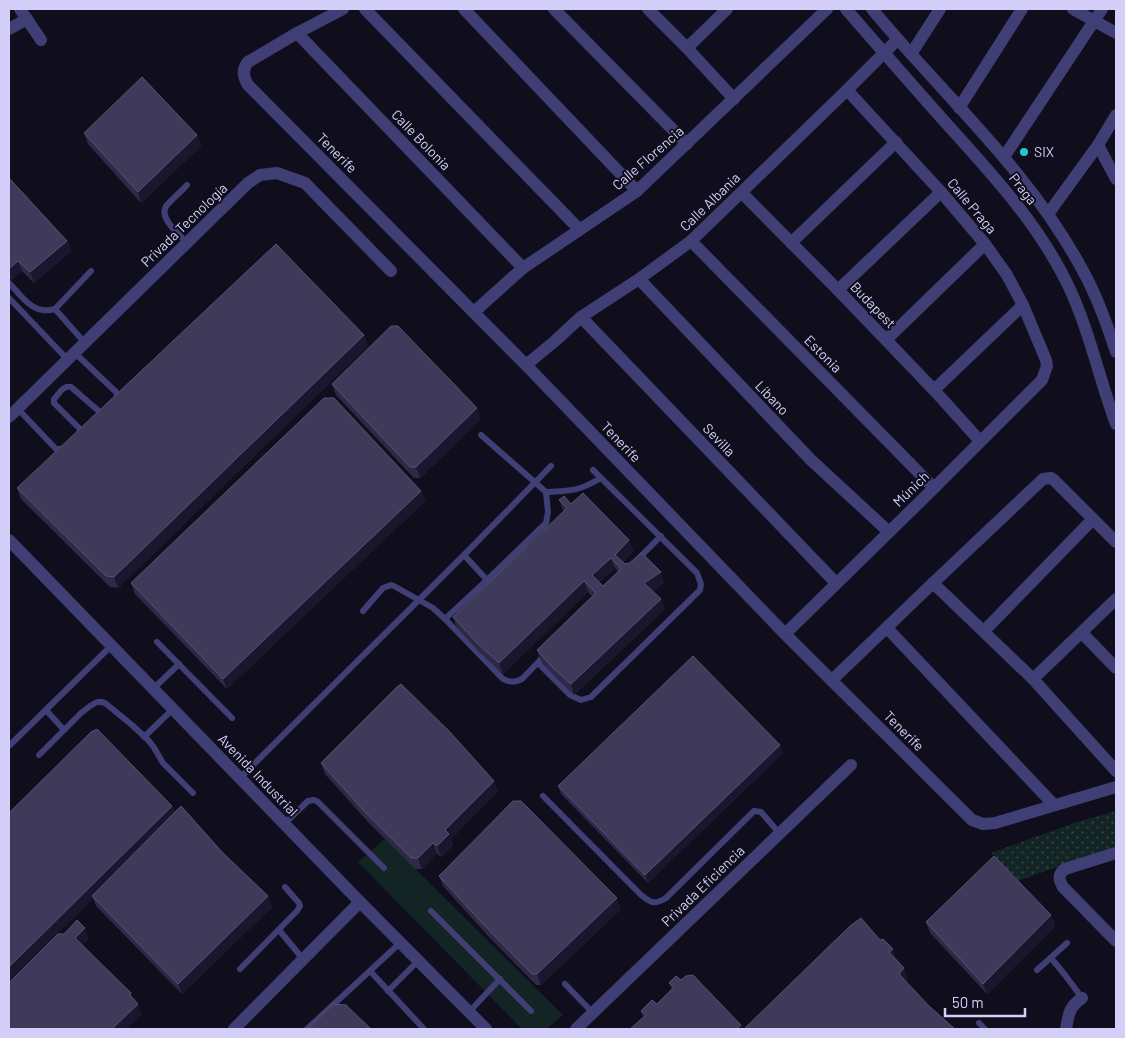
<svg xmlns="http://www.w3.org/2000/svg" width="1125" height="1038" font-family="Barlow,sans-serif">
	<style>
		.grass { fill: #122524 }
		.park { fill: url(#park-dots) }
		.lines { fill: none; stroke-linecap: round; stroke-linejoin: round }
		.service { stroke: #403f75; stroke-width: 6 }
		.minor { stroke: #403f75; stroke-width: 12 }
		.tertiary { stroke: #403f75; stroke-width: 12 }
		.wall { fill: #2e2947; fill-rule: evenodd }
		.shaded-wall { fill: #1b162e }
		.building { fill: #403a5a; stroke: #575273; fill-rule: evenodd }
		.poi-dot { fill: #1cc8d7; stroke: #100e1c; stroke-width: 2 }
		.labels { text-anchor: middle; stroke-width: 4; stroke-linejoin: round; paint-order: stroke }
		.street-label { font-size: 14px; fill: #d3cff9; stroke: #100e1c }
		.poi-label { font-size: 14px; fill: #d3cff9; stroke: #100e1c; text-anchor: start }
	</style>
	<defs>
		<pattern id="park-dots" width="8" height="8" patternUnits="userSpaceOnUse" patternTransform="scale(1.25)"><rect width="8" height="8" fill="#122524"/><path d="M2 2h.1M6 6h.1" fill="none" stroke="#344445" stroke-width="1.8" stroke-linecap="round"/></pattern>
	</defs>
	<rect width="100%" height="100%" fill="#100e1c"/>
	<!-- grass -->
	<path class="grass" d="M385 839 563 1015 546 1029H522L358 862Z"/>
	<!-- park -->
	<path class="park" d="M1116 811V847L1034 875 1018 881 991 853 1077 822Z"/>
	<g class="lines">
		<!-- service -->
		<g class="service">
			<path d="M187 243C179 234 157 217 167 205 173 198 181 192 187 185"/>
			<path d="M9 283C18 292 29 309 43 310 47 311 51 310 55 309"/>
			<path d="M9 298 68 360"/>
			<path d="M85 343 55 309 91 271"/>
			<path d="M75 353 116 392 118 397 114 401"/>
			<path d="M17 408 56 449H62L65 447"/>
			<path d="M82 431 54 403V399C59 394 63 385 71 387L101 413"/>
			<path d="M546 492C571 491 579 491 601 478"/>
			<path d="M464 555 487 580"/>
			<path d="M638 559 661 536"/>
			<path d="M363 611 383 588 391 585 394 586 433 608 445 619 503 679C510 682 514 683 522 679L546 654"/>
			<path d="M445 619 487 580 546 523 548 512 546 492 481 435"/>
			<path d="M157 642 232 718"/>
			<path d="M538 663 570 695 581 700 591 697 700 590 701 584 697 573 593 470"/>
			<path d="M153 689 179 664"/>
			<path d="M46 710 64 730"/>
			<path d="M144 737 173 709"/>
			<path d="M9 746 111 646"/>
			<path d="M39 755 81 713 90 706 97 702H101L105 703 132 725 148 740 153 746 163 763 193 793"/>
			<path d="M240 778 464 555 551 466"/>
			<path d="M543 796 640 894C650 902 653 906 666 898L754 811 761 812 780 834"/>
			<path d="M284 824 308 801 314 800 318 802 384 868"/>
			<path d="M431 911 531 1011"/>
			<path d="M279 930 303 959"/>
			<path d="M1051 958 1065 975 1082 998"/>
			<path d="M240 969 297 911 300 906 299 903 285 887"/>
			<path d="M1037 970 1067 943"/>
			<path d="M370 971 424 1029"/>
			<path d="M565 984 593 1013"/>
			<path d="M388 991 418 961"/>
			<path d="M469 1012 500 979"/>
			<path d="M979 1023 985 1029"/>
			<path d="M307 1029 400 943"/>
		</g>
		<!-- minor -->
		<g class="minor">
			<path d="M20 9 41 40"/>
			<path d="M343 9 297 33 248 62C242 69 243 77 248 85L526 365 785 634 972 820 983 824 995 823 1116 787"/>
			<path d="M365 9 579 229"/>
			<path d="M464 9 637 191"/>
			<path d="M554 9 687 144"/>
			<path d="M648 9 687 48 734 99"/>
			<path d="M1073 9 1116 33"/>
			<path d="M9 29 27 19"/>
			<path d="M297 33 523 268"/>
			<path d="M687 48 727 9"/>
			<path d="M911 54 940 9"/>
			<path d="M959 108 1022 9"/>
			<path d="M1098 145 1116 179"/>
			<path d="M1004 157 1102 9"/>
			<path d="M742 193 838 290 934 390 980 441"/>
			<path d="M1048 214 1098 145 1116 115"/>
			<path d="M691 241 934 488"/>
			<path d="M791 243 896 142"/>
			<path d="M639 279 811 460 889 532"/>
			<path d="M838 290 941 192"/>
			<path d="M474 312 523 268 637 191 827 9"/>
			<path d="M581 317 836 583"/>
			<path d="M886 340 985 244"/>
			<path d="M526 365 555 341 581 317 639 279 691 241 847 90 897 40"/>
			<path d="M934 390 1023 305"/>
			<path d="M9 417 248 183 260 175 277 173 305 183 391 271"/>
			<path d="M9 540 360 902 486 1029"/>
			<path d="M933 583 1033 679 1116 771"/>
			<path d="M887 628 1054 805"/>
			<path d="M984 631 1093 519"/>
			<path d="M1082 633 1116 668"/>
			<path d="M785 634 934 488 1042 380 1047 366 1046 360 1023 305 1007 275 985 244 941 192 847 90"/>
			<path d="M1033 679 1116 599"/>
			<path d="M832 680 933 583 1043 479 1051 478 1054 480 1116 542"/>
			<path d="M1116 853 1065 869C1058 874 1058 879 1063 887L1116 941"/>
			<path d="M234 1029 360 902"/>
			<path d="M576 1029 851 765"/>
			<path d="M1066 1029C1069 1014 1068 1008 1082 998"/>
		</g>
		<!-- tertiary -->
		<g class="tertiary">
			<path d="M846 9C879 47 912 85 945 122 991 173 1038 223 1068 285 1089 329 1099 378 1116 424"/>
			<path d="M872 9C943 95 1030 171 1083 271 1097 296 1107 324 1116 352"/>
		</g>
	</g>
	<!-- wall -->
	<g class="wall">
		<path d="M84 133 197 135 201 146 141 203 88 144Z"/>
		<path d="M9 178 67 241 71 251 34 283 22 271 12 280 9 277Z"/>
		<path d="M364 335 368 346 118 588 110 587 21 499 17 488Z"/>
		<path d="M332 384 481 419 420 478H414L336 395Z"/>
		<path d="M421 491 425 501 227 689 135 594 131 583Z"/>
		<path d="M559 500 571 504 629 540 633 551 623 562 625 564 664 583 653 591 665 609 574 695 557 679 541 661 537 650 592 596 588 592 503 674 480 653 457 628 453 617 564 512ZM615 568 618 572 603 586 599 582Z"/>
		<path d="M783 753 648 883 561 794 558 786Z"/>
		<path d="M321 763 498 791 451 839 453 845 441 857 437 853 422 869H415L368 822 325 774Z"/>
		<path d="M172 806 175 812 223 853 268 896 272 907 182 994 96 906 93 898 9 982Z"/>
		<path d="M439 876 621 909 541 985H536L488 936 443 886Z"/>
		<path d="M1051 915 1055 926 987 994 930 933 926 922Z"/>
		<path d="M669 983 743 1029 643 1017 641 1011 657 1004 672 989Z"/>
	</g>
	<!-- shaded-wall -->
	<g class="shaded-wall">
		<path d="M197 135 201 146 141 203 138 192Z"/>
		<path d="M67 241 71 251 34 283 30 272Z"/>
		<path d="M18 261 22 271 12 280 9 269Z"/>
		<path d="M364 335 368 346 118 588 114 577Z"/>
		<path d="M477 408 481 419 420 478 416 467Z"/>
		<path d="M421 491 425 501 227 689 223 679Z"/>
		<path d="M629 540 633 551 619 566 615 555Z"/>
		<path d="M611 558 615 568 596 586 592 575Z"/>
		<path d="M661 572 664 583 648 594 644 583Z"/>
		<path d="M584 581 588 592 503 674 499 663Z"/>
		<path d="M661 599 665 609 574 695 571 684Z"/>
		<path d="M780 745 783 753 648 883 645 875Z"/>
		<path d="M494 781 498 791 451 839 453 845 441 857 437 846 445 830Z"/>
		<path d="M172 806 176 817 92 896 93 898 9 982V967Z"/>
		<path d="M433 843 437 853 422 869 418 858Z"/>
		<path d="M268 896 272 907 182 994 178 984Z"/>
		<path d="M617 898 621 909 541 985 537 974Z"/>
		<path d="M1051 915 1055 926 987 994 983 984Z"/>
		<path d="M85 928 89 939 79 949 75 938Z"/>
		<path d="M893 949 896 960 889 952Z"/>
		<path d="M904 968 908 979 903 984 899 974Z"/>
		<path d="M138 1004 142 1015 127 1029H112Z"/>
		<path d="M741 1025 743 1029H736Z"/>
	</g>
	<!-- building -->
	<g class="building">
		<path d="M142 77 197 135 138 192 84 133Z"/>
		<path d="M9 178 67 241 30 272 18 261 9 269Z"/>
		<path d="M276 244 364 335 114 577 106 576 17 488Z"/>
		<path d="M391 326H398L477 408 416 467H410L332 384Z"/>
		<path d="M324 398H334L421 491 223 679 131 583Z"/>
		<path d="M583 493 629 540 615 555 625 564 626 563 628 564 642 553 661 572 644 583 661 599 571 684 553 668 537 650 596 593 584 581 499 663 476 642 453 617 567 508 559 500 564 496 571 504ZM611 558 621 569 603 586 592 575Z"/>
		<path d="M693 656 780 745 645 875 558 786Z"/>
		<path d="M401 684 450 732 494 781 445 830 449 834 437 846 433 843 418 858H411L364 811 321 763 397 687Z"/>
		<path d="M97 729 172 806 9 967V813L91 732Z"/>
		<path d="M513 801H521L617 898 537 974H532L484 925 439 876Z"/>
		<path d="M181 806 223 853 268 896 178 984 92 896Z"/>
		<path d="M994 856 1051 915 983 984 926 922Z"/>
		<path d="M861 918 880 940 883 939 893 949 889 952 904 968 899 974 929 1006 955 1029H744L850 926Z"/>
		<path d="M77 920 85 928 75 938 131 993 130 995 138 1004 112 1029H9V983L58 934H64Z"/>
		<path d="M693 975 741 1025 736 1029H630L646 1015 641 1011 652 1000 657 1004 674 987 669 983 676 976 681 980 686 976Z"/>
		<path d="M333 1004 346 1005 371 1029H308Z"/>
	</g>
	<!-- markers -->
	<circle class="poi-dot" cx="1024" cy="152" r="5"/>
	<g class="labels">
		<!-- street labels -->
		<g class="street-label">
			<text transform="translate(421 140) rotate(46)" y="5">Calle Bolonia</text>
			<text transform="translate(337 153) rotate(45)" y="5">Tenerife</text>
			<text transform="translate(648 158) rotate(-41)" y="5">Calle Florencia</text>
			<text transform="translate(1023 189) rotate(52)" y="5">Praga</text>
			<text transform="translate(710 202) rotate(-44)" y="5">Calle Albania</text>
			<text transform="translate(972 206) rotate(50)" y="5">Calle Praga</text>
			<text transform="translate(184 225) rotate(-44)" y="5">Privada Tecnología</text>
			<text transform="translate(873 305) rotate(46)" y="5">Budapest</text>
			<text transform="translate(823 354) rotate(45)" y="5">Estonia</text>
			<text transform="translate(772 398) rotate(46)" y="5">Líbano</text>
			<text transform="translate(719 440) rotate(46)" y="5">Sevilla</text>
			<text transform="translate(621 442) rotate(46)" y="5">Tenerife</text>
			<text transform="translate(911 489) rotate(-44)" y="5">Múnich</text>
			<text transform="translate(904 731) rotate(45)" y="5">Tenerife</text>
			<text transform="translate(258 775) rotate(46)" y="5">Avenida Industrial</text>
			<text transform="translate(703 886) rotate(-44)" y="5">Privada Eficiencia</text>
		</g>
		<!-- poi labels -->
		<g class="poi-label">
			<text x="1034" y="157">SIX</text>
		</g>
	</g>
	<!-- border -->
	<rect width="1125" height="1038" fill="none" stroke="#d3cff9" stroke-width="20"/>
	<!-- scale -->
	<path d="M945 1008v8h80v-8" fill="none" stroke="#d3cff9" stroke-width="2.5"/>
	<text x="952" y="1008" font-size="15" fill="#d3cff9" stroke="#100e1c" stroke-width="4" paint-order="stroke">50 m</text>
</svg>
